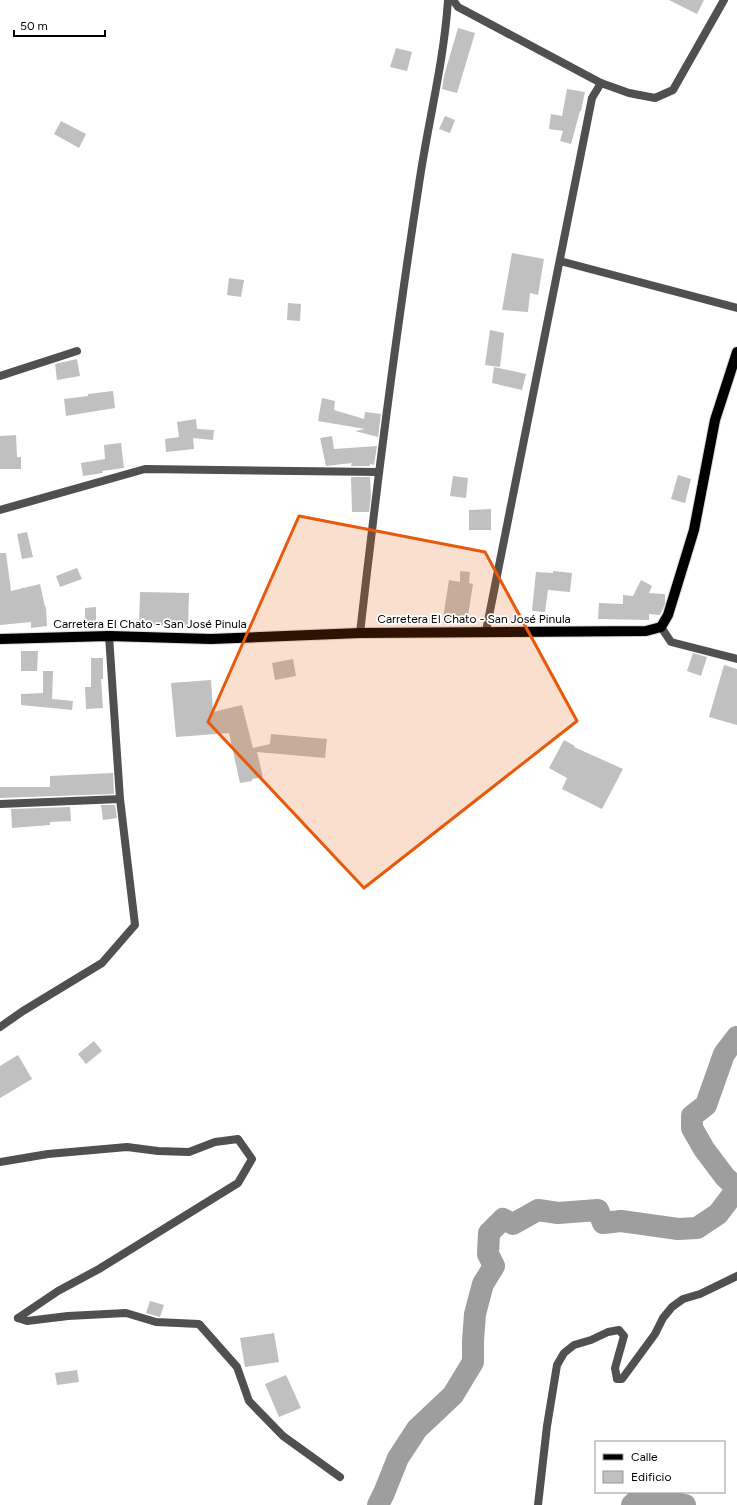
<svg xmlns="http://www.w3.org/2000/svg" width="737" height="1505" font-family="Figtree,sans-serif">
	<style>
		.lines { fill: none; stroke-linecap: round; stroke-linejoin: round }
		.river { stroke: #9e9e9e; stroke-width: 22 }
		.building { fill: #c0c0c0 }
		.primary-casing { stroke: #dbdbdb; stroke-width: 12 }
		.minor { stroke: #505050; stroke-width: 8 }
		.primary { stroke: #000; stroke-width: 10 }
		.marked { fill: #e8590c; fill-opacity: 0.2; stroke: #e8590c; stroke-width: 3; stroke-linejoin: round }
		.labels { text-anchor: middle; stroke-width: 3.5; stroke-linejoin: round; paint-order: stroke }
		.street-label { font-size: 12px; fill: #000; stroke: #fff }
	</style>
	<rect width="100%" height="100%" fill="#fff"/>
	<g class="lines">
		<!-- river -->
		<g class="river">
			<path d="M737 1037 724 1054 706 1105 692 1116V1128L704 1149 725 1177 737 1188"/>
			<path d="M378 1505 384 1493 398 1458 417 1429 453 1395 473 1362V1341L475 1314 483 1284 494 1266 488 1254 489 1233 503 1219 513 1224 538 1210 558 1213 598 1210 603 1223 621 1221 678 1229 697 1228 718 1214 737 1189"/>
			<path d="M632 1505 641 1497 685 1505"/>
		</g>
	</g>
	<!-- building -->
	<g class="building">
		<path d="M669 0H704L697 14Z"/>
		<path d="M458 28 475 33 457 93 442 89 444 76Z"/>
		<path d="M396 48 412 52 407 71 390 67Z"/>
		<path d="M567 89 585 92 581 111H580L571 144 560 141 563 131 549 129 551 114 562 116Z"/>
		<path d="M445 116 455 120 450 133 439 129Z"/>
		<path d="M61 121 86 134 79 148 54 134Z"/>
		<path d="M512 253 544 259 538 295 530 293 528 312 502 310Z"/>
		<path d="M229 278 244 280 241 297 227 295Z"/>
		<path d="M288 303 301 304 300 321 287 320Z"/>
		<path d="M490 330 504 333 500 367 485 365Z"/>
		<path d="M77 359 80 376 57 380 55 364Z"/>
		<path d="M494 367 526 374 522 390 492 383Z"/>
		<path d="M113 391 115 408 66 416 64 399 88 396V394Z"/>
		<path d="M322 398 335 401 334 410 364 419 365 412 381 414 378 437 355 431 365 429 318 421Z"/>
		<path d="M196 419 197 429 214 430 213 440 193 438 194 449 166 452 165 439 179 437 177 422Z"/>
		<path d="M16 435 17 457H21V469H0V436Z"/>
		<path d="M332 436 334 449 377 446 374 465 370 464V466H351L352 463 326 466 320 438Z"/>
		<path d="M121 443 124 468 102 471 103 473 83 476 81 463 105 459 104 445Z"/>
		<path d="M678 475 691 479 685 503 671 499Z"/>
		<path d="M453 476 468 478 466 498 450 496Z"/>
		<path d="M351 477H370L371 496 369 512H352Z"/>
		<path d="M491 509V530H469V510Z"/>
		<path d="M27 532 33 557 22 559 17 534Z"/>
		<path d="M0 553H6L11 591 40 584 45 607H46L47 626 31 628V622L0 625Z"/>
		<path d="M77 568 82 579 60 587 56 576Z"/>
		<path d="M460 571 470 572 469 583 473 584 467 622 443 618 449 580 460 582Z"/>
		<path d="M553 571 572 573 570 592 548 590 545 612 532 611 536 572 553 573Z"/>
		<path d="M641 580 652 586 649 593 665 594V604L660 615 649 614V620L598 619 599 603 623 604V595L633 596Z"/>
		<path d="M140 592 189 593 188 627 139 625Z"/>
		<path d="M96 607V625L85 626V608Z"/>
		<path d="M21 651H38L37 671H21Z"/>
		<path d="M693 653 707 657 701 676 687 671Z"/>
		<path d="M91 658H103V679H101L103 708 86 709 85 687H91Z"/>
		<path d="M293 659 296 676 275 680 272 663Z"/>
		<path d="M724 665 737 669V725L709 717Z"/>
		<path d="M43 671H53L52 699 73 701 72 710 21 705V694L43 693Z"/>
		<path d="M211 680 213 712 242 705 253 748 270 744 271 734 327 739 325 758 257 752 263 777 252 779V781L240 783 229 733 176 737 171 683Z"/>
		<path d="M564 740 575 746 574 747 623 769 602 809 562 789 567 778 549 768Z"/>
		<path d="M113 773 114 794 0 798V787H50V776Z"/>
		<path d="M101 805H115L117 818 103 820Z"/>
		<path d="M70 807 71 821 50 822V825L12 828 11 809Z"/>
		<path d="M94 1041 102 1051 86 1064 78 1054Z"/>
		<path d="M18 1055 32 1079 0 1098V1066Z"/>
		<path d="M150 1301 164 1305 160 1317 146 1313Z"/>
		<path d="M274 1333 279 1362 245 1367 240 1338Z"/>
		<path d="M77 1370 79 1382 57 1385 55 1373Z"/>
		<path d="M286 1375 301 1408 279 1417 265 1384Z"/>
	</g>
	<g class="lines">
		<!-- primary casing -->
		<g class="primary-casing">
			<path id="primary" d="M0 639 109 636 211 639 360 633 646 631 661 627 668 615 694 530 715 420 737 352"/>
		</g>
		<!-- minor -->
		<g class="minor">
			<path d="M453 0 458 7 601 83"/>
			<path d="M560 261 737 308"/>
			<path d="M0 376 77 351"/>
			<path d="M0 510 145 469 378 472"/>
			<path d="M661 627 671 642 737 659"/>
			<path d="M486 631 592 98 601 83 629 93 655 98 673 90 724 0"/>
			<path d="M360 633C377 483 396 333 419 184 428 122 444 62 448 0"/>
			<path d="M0 804 120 799"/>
			<path d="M0 1027 23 1011 102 963 135 925 120 799 109 636"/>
			<path d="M0 1162 48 1154 127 1147 158 1151 189 1152 215 1142 238 1139 252 1159 238 1183 99 1269 58 1291 18 1318"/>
			<path d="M18 1318 27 1321 68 1316 126 1313 156 1322 199 1324 237 1367 249 1401 283 1436 340 1477"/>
			<path d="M538 1505 547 1426 557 1365 564 1353 574 1345 591 1340 608 1332 619 1330 624 1336 615 1368 617 1379H622L655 1334 663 1318 672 1307 683 1299 700 1294 737 1276"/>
		</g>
		<!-- primary -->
		<use href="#primary" class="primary"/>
	</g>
	<!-- marked area -->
	<path class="marked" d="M299 516 485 552 577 721 364 888 208 722Z"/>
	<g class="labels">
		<!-- street labels -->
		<g class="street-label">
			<text x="474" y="623">Carretera El Chato - San José Pinula</text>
			<text x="150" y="628">Carretera El Chato - San José Pinula</text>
		</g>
	</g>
	<!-- legend -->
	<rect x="595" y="1441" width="130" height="52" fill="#ffffff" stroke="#999999"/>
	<rect x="603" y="1454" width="20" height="6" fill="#000000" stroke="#999999"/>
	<text x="631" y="1461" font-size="12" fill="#000000">Calle</text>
	<rect x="603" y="1471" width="20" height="12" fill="#c0c0c0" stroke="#999999"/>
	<text x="631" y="1481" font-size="12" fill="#000000">Edificio</text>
	<!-- scale -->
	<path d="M14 30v6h91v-6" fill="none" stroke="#000000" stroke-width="2"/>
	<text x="20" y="30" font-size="12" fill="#000000" stroke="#ffffff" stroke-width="3" paint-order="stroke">50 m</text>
</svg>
